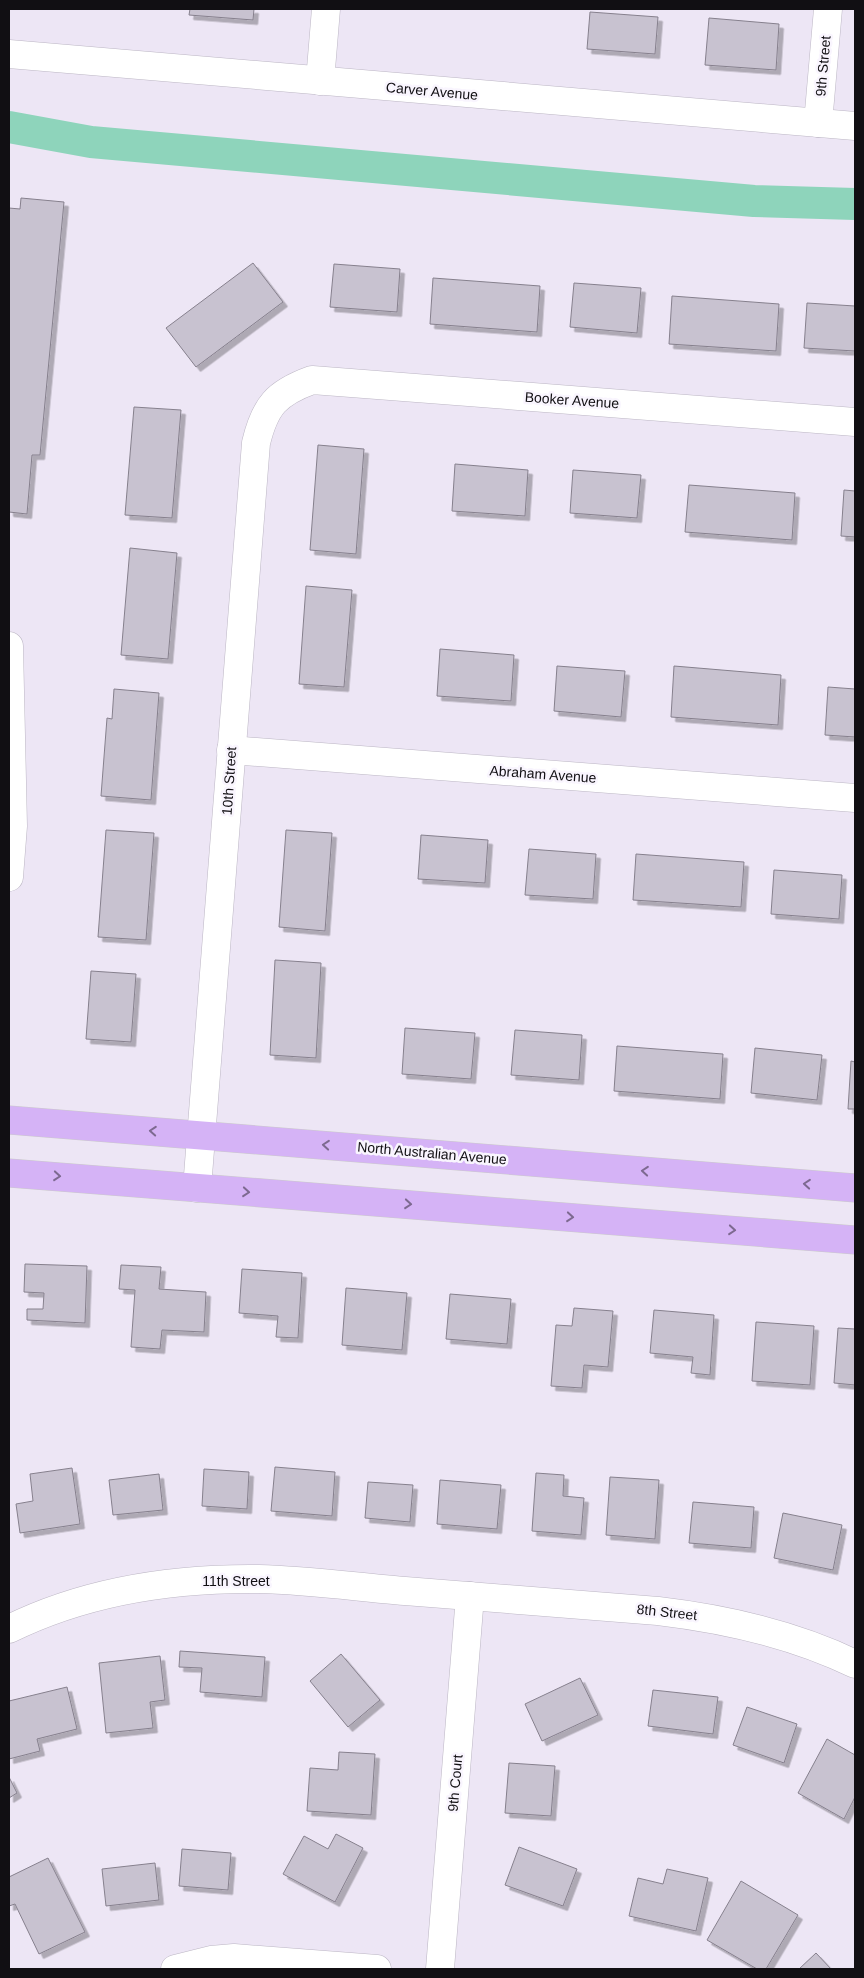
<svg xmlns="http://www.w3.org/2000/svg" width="864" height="1978" font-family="Helvetica,sans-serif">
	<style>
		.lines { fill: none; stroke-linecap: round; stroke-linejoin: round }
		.canal { stroke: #8ed4bb; stroke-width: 32 }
		.building { fill: #c8c2d0; stroke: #86808d; filter: url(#shadow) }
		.minor-casing { stroke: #bcb6c4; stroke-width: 29 }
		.major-casing { stroke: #cbcacb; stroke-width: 29 }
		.minor { stroke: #fff; stroke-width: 28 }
		.major { stroke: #d5b3f6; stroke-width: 28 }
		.oneway { stroke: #7d6990 }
		.labels { text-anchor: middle; stroke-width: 5; stroke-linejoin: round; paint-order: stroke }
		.street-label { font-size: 14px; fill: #110f13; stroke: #f9f5fe }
	</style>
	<defs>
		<filter id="shadow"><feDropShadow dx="4.5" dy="4.5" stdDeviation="0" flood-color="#0004"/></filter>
	</defs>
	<rect width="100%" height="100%" fill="#ede6f5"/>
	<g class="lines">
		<!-- canal -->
		<path class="canal" d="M9 127 91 142 754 201 855 204"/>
	</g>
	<!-- building -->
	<g class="building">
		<path d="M190 9H254L253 20 189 15Z"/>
		<path d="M590 12 658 17 655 54 587 49Z"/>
		<path d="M709 18 779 24 776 70 705 65Z"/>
		<path d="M21 198 64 202 40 455H32L27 514 9 512V208L20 209Z"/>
		<path d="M253 263 283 302 196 367 166 328Z"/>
		<path d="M334 264 400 269 397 312 330 307Z"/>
		<path d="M433 278 540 286 537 332 430 324Z"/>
		<path d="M574 283 641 288 637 333 570 327Z"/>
		<path d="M672 296 779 304 776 351 669 344Z"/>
		<path d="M807 303 855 306V351L804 348Z"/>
		<path d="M134 407 181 410 172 518 125 515Z"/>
		<path d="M318 445 364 449 356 554 310 550Z"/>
		<path d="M455 464 528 470 525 516 452 511Z"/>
		<path d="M573 470 641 475 637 518 570 513Z"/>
		<path d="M689 485 795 493 792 540 685 532Z"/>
		<path d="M844 490 855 491V537L841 536Z"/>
		<path d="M130 548 177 553 168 659 121 655Z"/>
		<path d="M306 586 352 590 344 687 299 684Z"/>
		<path d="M440 649 514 655 511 701 437 696Z"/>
		<path d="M557 666 625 671 621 717 554 711Z"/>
		<path d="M674 666 781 675 778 725 671 717Z"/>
		<path d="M828 687 855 689V737L825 735Z"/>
		<path d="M114 689 159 693 151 800 101 796 107 718 112 719Z"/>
		<path d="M106 830 154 833 146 940 98 937Z"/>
		<path d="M286 830 332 833 325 931 279 927Z"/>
		<path d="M421 835 488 840 485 883 418 879Z"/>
		<path d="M529 849 596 854 593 899 525 895Z"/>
		<path d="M636 854 744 862 741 907 633 900Z"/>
		<path d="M774 870 842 875 839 919 771 914Z"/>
		<path d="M275 960 321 963 316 1058 270 1055Z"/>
		<path d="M91 971 136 974 131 1042 86 1039Z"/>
		<path d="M405 1028 475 1033 471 1079 402 1074Z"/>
		<path d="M515 1030 582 1035 579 1080 511 1075Z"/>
		<path d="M617 1046 723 1054 720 1099 614 1091Z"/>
		<path d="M755 1048 822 1055 817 1100 751 1093Z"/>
		<path d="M851 1061 855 1062V1109H848Z"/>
		<path d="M25 1264 87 1266 85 1323 27 1320V1309H43L44 1293 24 1292Z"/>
		<path d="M121 1265 161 1267 159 1289 206 1292 204 1332 162 1330 160 1349 131 1347 135 1290 119 1289Z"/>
		<path d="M242 1269 302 1273 298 1338 276 1337 278 1316 239 1313Z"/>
		<path d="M346 1288 407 1293 402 1350 342 1345Z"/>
		<path d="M450 1294 511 1299 507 1344 446 1339Z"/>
		<path d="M574 1308 613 1311 608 1367 584 1365 582 1388 551 1386 556 1325 572 1326Z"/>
		<path d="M654 1310 714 1315 710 1375 691 1373 693 1357 650 1353Z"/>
		<path d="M756 1322 814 1326 810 1385 752 1381Z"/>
		<path d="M838 1328 855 1329V1385L834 1383Z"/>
		<path d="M275 1467 335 1472 332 1516 271 1511Z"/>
		<path d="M72 1468 80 1524 20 1533 16 1504 33 1501 30 1474Z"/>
		<path d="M204 1469 249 1472 247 1509 202 1506Z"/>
		<path d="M536 1473 564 1475 563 1496 584 1498 581 1535 532 1531Z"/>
		<path d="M159 1474 163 1510 113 1515 109 1480Z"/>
		<path d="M610 1477 659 1480 655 1539 606 1535Z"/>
		<path d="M440 1480 501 1485 497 1529 437 1524Z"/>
		<path d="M368 1482 413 1485 410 1522 365 1518Z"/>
		<path d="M693 1502 754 1507 751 1548 689 1543Z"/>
		<path d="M783 1513 842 1525 833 1570 774 1558Z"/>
		<path d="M180 1651 265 1657 262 1697 200 1692 202 1668 179 1667Z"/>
		<path d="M341 1654 380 1700 348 1727 310 1681Z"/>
		<path d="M160 1656 165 1700 150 1702 153 1728 106 1733 99 1663Z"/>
		<path d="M580 1678 598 1715 542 1741 525 1704Z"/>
		<path d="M67 1687 77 1729 37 1739 40 1751 9 1759V1701Z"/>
		<path d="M653 1690 718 1697 713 1734 648 1726Z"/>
		<path d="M747 1707 797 1724 784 1763 733 1745Z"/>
		<path d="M827 1739 855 1755V1797L844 1819 798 1793Z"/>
		<path d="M339 1752 375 1754 371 1815 307 1811 310 1768 338 1770Z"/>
		<path d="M509 1763 555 1766 551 1816 505 1813Z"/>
		<path d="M9 1777 17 1793 9 1798Z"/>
		<path d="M336 1834 363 1848 335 1902 283 1874 304 1836 328 1849Z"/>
		<path d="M519 1847 577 1869 563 1906 505 1885Z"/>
		<path d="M182 1849 231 1853 228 1890 179 1886Z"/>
		<path d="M48 1858 85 1932 39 1954 15 1904 9 1906V1877Z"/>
		<path d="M155 1863 159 1900 106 1906 102 1869Z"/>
		<path d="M667 1869 708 1878 696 1931 629 1916 638 1878 663 1884Z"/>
		<path d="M741 1881 798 1915 766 1969H757L707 1940Z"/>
		<path d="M816 1953 831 1969H799Z"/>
	</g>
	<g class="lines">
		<!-- minor casing -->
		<g class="minor-casing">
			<g id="minor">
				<path d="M9 54 855 126"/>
				<path d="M320 81 326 9"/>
				<path d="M818 123 828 9"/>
				<path d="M9 646 13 826 9 877"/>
				<path d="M231 750 855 798"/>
				<path d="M197 1188 256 443C265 406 276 393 312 380L855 422"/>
				<path d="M9 1629C86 1591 173 1578 259 1579 307 1580 357 1587 405 1591 490 1597 574 1604 658 1611 726 1619 793 1634 855 1664"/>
				<path d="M175 1969 211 1960 234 1958 377 1969"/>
				<path d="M440 1969 470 1596"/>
			</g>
		</g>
		<!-- major casing -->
		<g class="major-casing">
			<g id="major">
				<path d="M9 1120 855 1188"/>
				<path d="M9 1173 855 1240"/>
			</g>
		</g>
		<!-- minor -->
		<use href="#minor" class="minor"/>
		<!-- major -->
		<use href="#major" class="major"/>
	</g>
	<!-- one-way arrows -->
	<defs><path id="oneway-chevron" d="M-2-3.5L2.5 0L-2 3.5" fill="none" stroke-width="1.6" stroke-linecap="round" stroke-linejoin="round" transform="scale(1.25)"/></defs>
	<g class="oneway">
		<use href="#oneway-chevron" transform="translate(153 1131) rotate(-176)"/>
		<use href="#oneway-chevron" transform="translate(326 1145) rotate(-175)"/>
		<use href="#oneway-chevron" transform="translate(645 1171) rotate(-175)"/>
		<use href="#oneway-chevron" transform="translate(57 1176) rotate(5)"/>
		<use href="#oneway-chevron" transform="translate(807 1184) rotate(-175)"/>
		<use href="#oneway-chevron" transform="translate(246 1192) rotate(5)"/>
		<use href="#oneway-chevron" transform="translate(408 1204) rotate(5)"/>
		<use href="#oneway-chevron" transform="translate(570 1217) rotate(5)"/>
		<use href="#oneway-chevron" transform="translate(732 1230) rotate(5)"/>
	</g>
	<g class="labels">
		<!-- street labels -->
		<g class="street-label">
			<text transform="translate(823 66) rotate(-85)" y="5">9th Street</text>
			<text transform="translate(432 91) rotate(5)" y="5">Carver Avenue</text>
			<text transform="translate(572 400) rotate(4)" y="5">Booker Avenue</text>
			<text transform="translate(543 774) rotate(4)" y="5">Abraham Avenue</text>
			<text transform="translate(229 781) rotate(-86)" y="5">10th Street</text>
			<text transform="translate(432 1153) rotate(5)" y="5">North Australian Avenue</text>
			<text x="236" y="1586">11th Street</text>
			<text transform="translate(667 1612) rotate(6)" y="5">8th Street</text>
			<text transform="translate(455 1783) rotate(-85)" y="5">9th Court</text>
		</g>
	</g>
	<!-- border -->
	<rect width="864" height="1978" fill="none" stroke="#110f13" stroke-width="20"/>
</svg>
